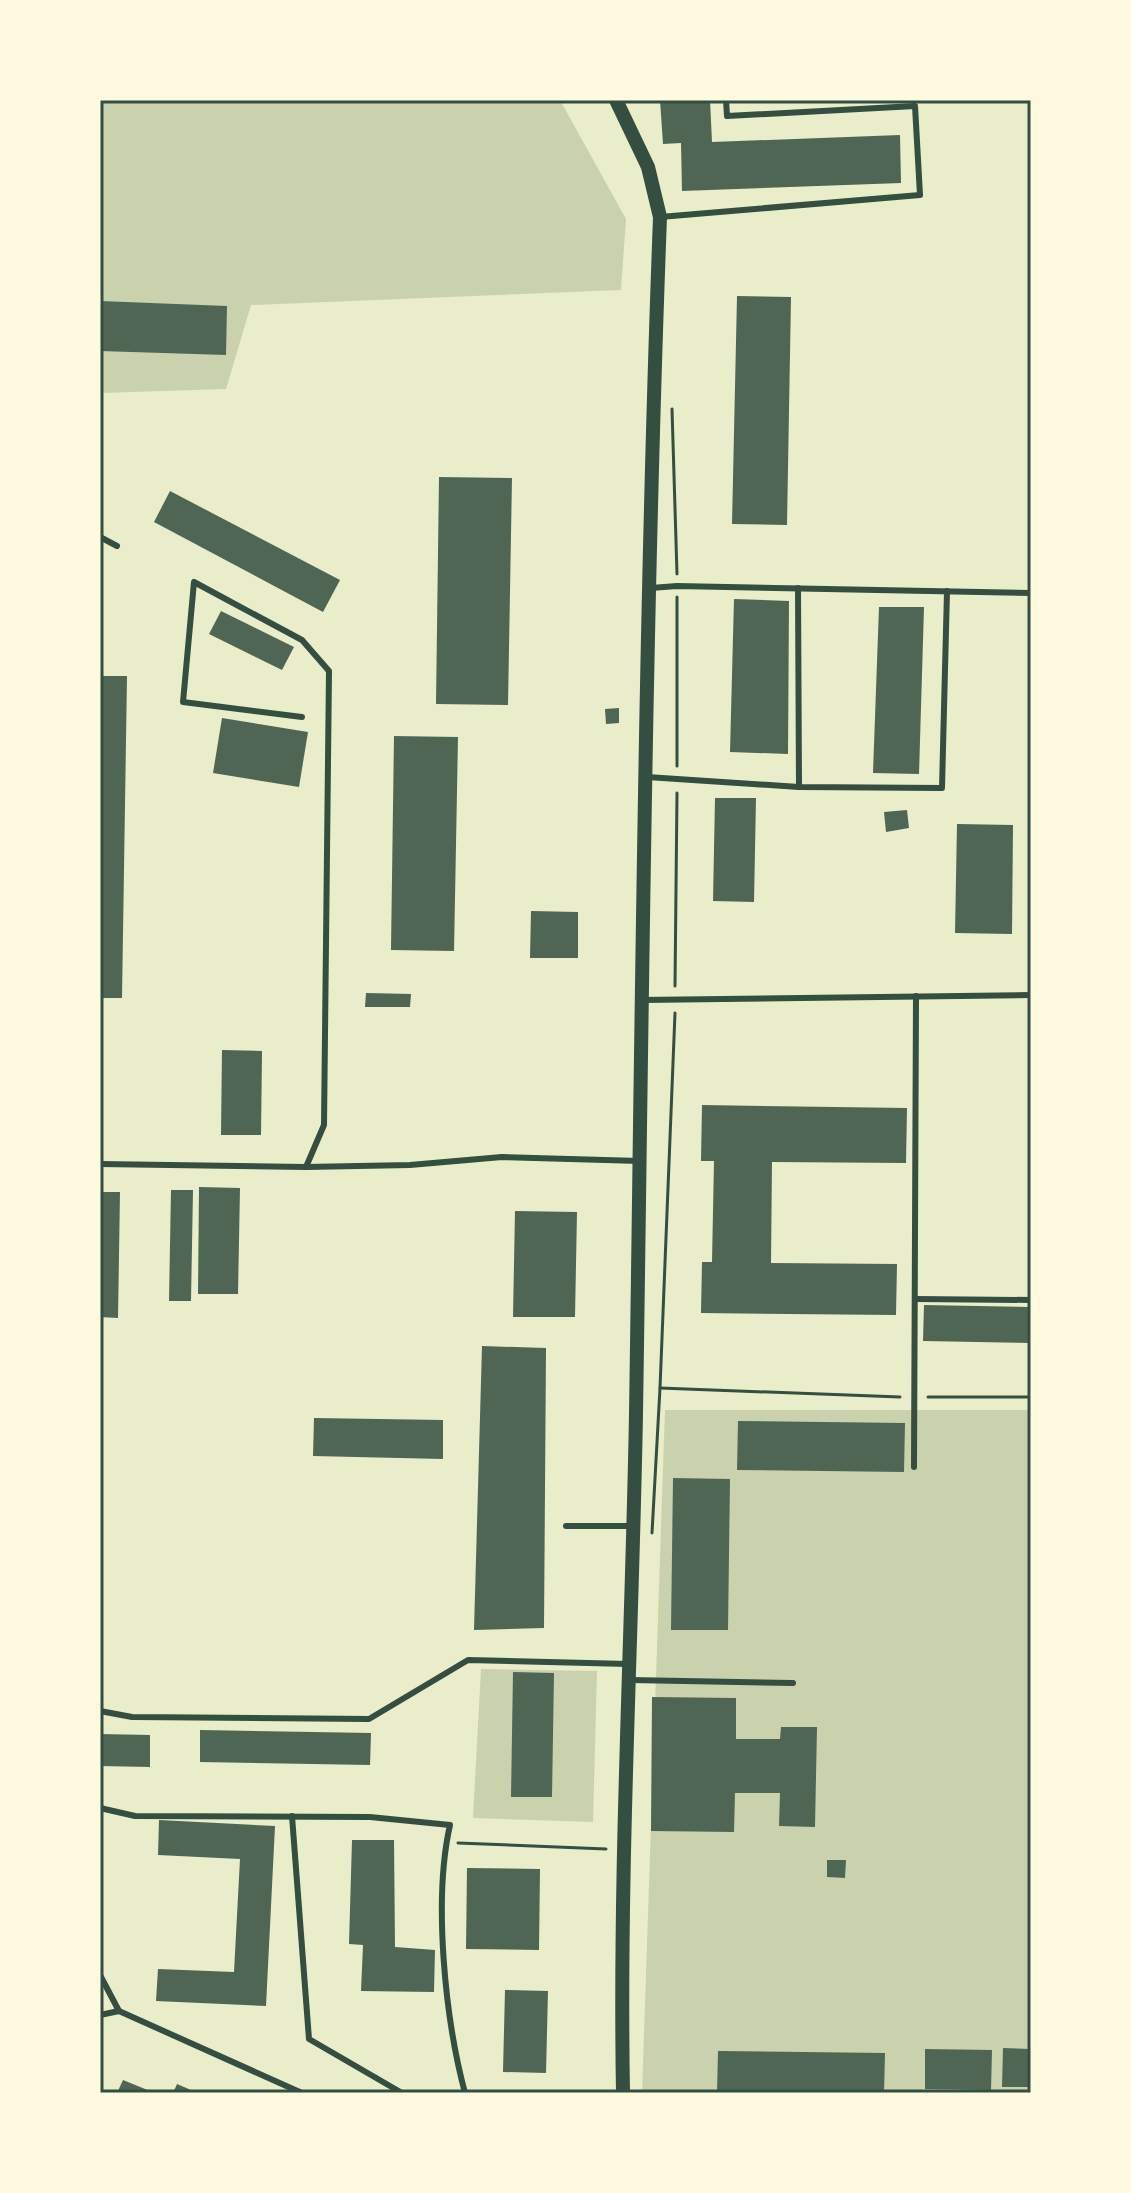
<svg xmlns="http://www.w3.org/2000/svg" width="1131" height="2193" font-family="'DM Sans',sans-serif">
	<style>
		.green { fill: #cad2ad }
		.building { fill: #4f6655 }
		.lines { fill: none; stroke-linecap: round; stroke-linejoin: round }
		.path { stroke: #344e41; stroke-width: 3 }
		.service { stroke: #344e41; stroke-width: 6 }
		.tertiary { stroke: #344e41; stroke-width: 14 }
		.neatline { fill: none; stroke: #344e41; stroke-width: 3 }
	</style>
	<rect width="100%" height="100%" fill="#e9edc9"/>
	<!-- green -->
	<g class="green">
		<path d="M100 100H560L626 219 621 290 251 305 226 389 100 393Z"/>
		<path d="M665 1410H1031V2093H642Z"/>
		<path d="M481 1669 597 1671 593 1822 473 1818Z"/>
	</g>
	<!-- building -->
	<g class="building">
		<path d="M660 100H710L712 142 900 135 901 183 682 191 681 143 663 144Z"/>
		<path d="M737 296 791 297 787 525 732 524Z"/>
		<path d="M100 301 227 306 226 355 100 351Z"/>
		<path d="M439 477 512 478 508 705 436 704Z"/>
		<path d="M170 491 340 580 323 612 154 522Z"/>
		<path d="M734 599 789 601 788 754 730 752Z"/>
		<path d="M879 607H924L919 774 873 773Z"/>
		<path d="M221 611 294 647 282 670 209 634Z"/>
		<path d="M100 676H127L122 998H100Z"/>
		<path d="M619 708V723L606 724 605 709Z"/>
		<path d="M222 718 308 732 299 787 213 773Z"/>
		<path d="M394 736 458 737 454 951 391 950Z"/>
		<path d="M715 798H756L754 902 713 901Z"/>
		<path d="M907 810 909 828 886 832 884 812Z"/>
		<path d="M957 824 1013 825 1012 934 955 933Z"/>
		<path d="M531 911 578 912V958H530Z"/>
		<path d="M366 993 411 994 410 1007H365Z"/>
		<path d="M222 1050 262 1051 261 1135H221Z"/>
		<path d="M702 1105 907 1108 906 1163 772 1162 771 1263 897 1264 896 1315 701 1313 702 1262H712L714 1161H701Z"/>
		<path d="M199 1187 240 1188 238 1294H198Z"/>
		<path d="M171 1190H193L191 1301H169Z"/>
		<path d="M100 1192H120L118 1318 100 1317Z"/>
		<path d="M515 1211 577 1212 575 1317H513Z"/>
		<path d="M924 1305 1031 1307V1343L923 1341Z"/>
		<path d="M482 1346 546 1348 544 1628 474 1630Z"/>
		<path d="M314 1418 443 1420V1459L313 1456Z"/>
		<path d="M738 1421 905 1423 904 1472 737 1470Z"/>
		<path d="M673 1478 730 1479 728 1630H671Z"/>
		<path d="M513 1672 554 1673 552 1797H511Z"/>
		<path d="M652 1697 736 1698V1739H780L781 1727H817L815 1827 779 1826 780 1793H735L734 1832 651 1831Z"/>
		<path d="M200 1730 371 1733 370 1765 200 1762Z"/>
		<path d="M100 1734 150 1735V1767L100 1766Z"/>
		<path d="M159 1820 275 1826 266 2006 156 2001 158 1969 234 1972 240 1859 158 1855Z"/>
		<path d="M352 1840H394L395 1947 435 1950 434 1992 361 1991 363 1945 349 1944Z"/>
		<path d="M827 1860H846L845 1878 827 1877Z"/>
		<path d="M467 1868 540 1869 539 1950 466 1949Z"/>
		<path d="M505 1990 548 1991 546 2073 503 2072Z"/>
		<path d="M1003 2048 1031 2049V2087H1002Z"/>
		<path d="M925 2049 992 2050 991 2090 925 2089Z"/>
		<path d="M718 2051 885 2053 884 2093H717Z"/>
		<path d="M123 2080 155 2093H117Z"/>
		<path d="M177 2084 198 2093H173Z"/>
	</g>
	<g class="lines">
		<!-- path -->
		<g class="path">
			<path d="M672 409 677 574"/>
			<path d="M677 597V766"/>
			<path d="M675 986 677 793"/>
			<path d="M660 1388 900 1397"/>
			<path d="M928 1397H1031"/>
			<path d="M652 1533 660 1388 675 1013"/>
			<path d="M458 1843 606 1849"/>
		</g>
		<!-- service -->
		<g class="service">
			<path d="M660 217 920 195 915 106 727 116 726 100"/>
			<path d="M100 537 117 546"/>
			<path d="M651 588 677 586 1031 593"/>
			<path d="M798 588 799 787"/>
			<path d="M647 777 799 787 942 788 947 591"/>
			<path d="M641 1000 1031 995"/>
			<path d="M100 1164 306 1167 324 1125 329 671 302 640 194 582 183 702 302 717"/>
			<path d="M306 1167 410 1165 502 1157 640 1161"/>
			<path d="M916 1299 1031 1300"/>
			<path d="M914 1467 916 996"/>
			<path d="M566 1526H634"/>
			<path d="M630 1680 793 1683"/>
			<path d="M100 1711 132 1717 369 1719 468 1660 628 1664"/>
			<path d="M100 1808 135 1816 370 1817 450 1825C433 1900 445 2018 465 2093"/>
			<path d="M292 1816 309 2039 402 2093"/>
			<path d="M100 1975 119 2011"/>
			<path d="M100 2015 119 2011 302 2093"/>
		</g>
		<!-- tertiary -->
		<path class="tertiary" d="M616 100 648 167 660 217C645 615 642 1015 636 1414 632 1641 619 1866 623 2093"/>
	</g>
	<!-- border -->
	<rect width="1131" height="2193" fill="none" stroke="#fefae0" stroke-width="204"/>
	<rect x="102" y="102" width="927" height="1989" class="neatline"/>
</svg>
